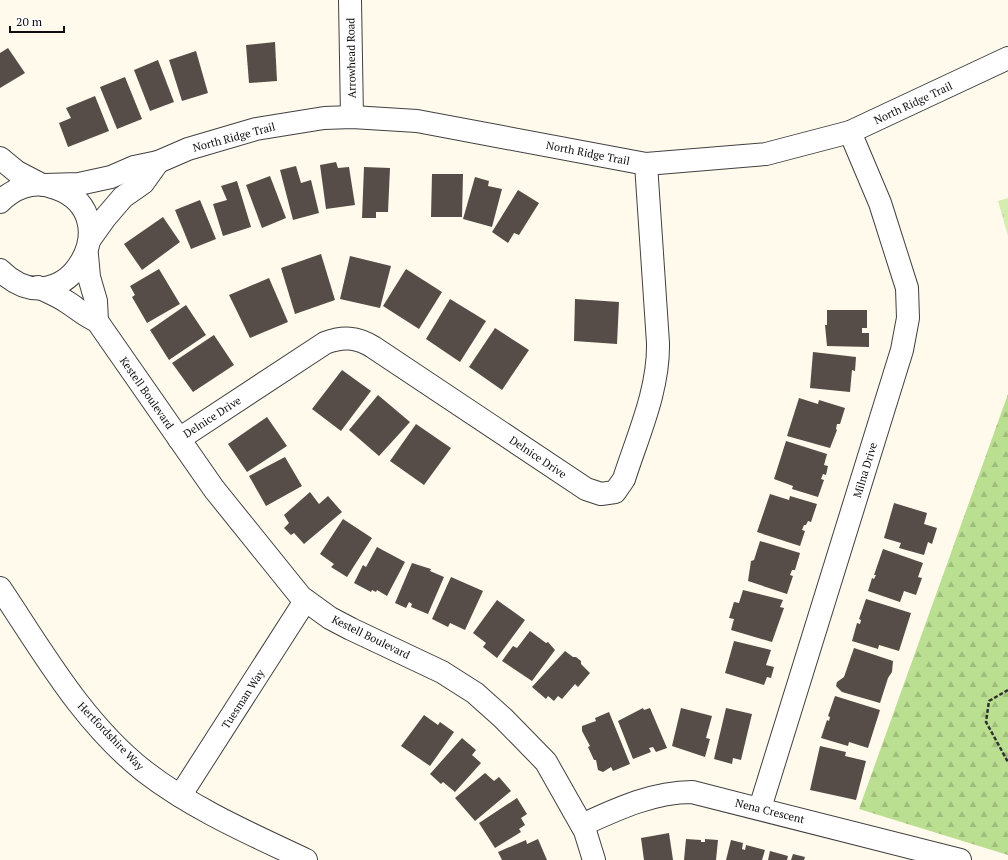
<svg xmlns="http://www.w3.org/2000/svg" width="1008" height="860" font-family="'PT Serif',serif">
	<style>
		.grass { fill: url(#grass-tufts) }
		.forest { fill: url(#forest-firs) }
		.building { fill: #564c48 }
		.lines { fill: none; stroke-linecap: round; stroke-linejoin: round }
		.minor-casing { stroke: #404040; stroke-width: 24 }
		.path { stroke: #2f2f2f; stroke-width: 2.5; stroke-dasharray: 4 2; stroke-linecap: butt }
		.minor { stroke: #fff; stroke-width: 22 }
		.labels { text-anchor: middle; stroke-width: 4; stroke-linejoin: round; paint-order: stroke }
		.street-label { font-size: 11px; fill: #0d0d0d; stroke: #fff }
	</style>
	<defs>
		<pattern id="grass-tufts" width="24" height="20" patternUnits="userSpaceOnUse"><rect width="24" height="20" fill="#d6edb2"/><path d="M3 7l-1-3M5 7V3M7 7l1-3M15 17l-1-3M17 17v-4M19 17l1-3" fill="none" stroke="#b6ca98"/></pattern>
		<pattern id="forest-firs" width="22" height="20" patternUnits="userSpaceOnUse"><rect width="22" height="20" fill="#bbdf90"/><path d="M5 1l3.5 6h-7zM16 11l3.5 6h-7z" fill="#a0be7b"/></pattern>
	</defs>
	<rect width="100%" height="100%" fill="#fffaec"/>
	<!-- grass -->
	<path class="grass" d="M1008 198V236L998 201Z"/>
	<!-- forest -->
	<path class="forest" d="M1008 394V855L859 809Z"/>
	<!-- building -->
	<g class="building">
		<path d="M275 42 277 81 249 83 246 45Z"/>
		<path d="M8 48 25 73 0 88V53Z"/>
		<path d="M196 51 208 93 182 101 169 60Z"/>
		<path d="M158 60 174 102 150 111 134 70Z"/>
		<path d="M125 77 142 119 117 129 100 87Z"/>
		<path d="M95 96 109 131 68 147 59 123 71 118 66 108Z"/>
		<path d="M336 162 338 168 349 167 355 205 326 209 320 165Z"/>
		<path d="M296 166 301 183 311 180 319 213 293 220 280 170Z"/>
		<path d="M364 167 390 168 388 212H376V218H362Z"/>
		<path d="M432 174H463L462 217H431Z"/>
		<path d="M270 176 286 218 262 228 246 185Z"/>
		<path d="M475 177 489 181 488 186 502 189 492 227 463 219Z"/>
		<path d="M237 181 251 227 223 236 213 204 227 200 221 186Z"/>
		<path d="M518 190 539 203 519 235 514 233 508 243 492 232Z"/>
		<path d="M200 200 216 239 191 249 175 210Z"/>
		<path d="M163 217 180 242 142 270 124 244Z"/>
		<path d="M321 254 335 300 295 314 281 268Z"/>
		<path d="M350 256 391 266 380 308 340 299Z"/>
		<path d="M159 269 180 304 147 323 132 297 135 295 130 286Z"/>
		<path d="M406 269 442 292 419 329 383 306Z"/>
		<path d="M269 278 288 322 250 338 229 295Z"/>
		<path d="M450 299 486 321 460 362 426 339Z"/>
		<path d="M575 299 619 302 617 344 574 341Z"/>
		<path d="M186 305 206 335 169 360 150 330Z"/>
		<path d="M827 310H867V328H862V333H869V347L827 346 825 325H827Z"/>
		<path d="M495 328 529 350 502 390 469 367Z"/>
		<path d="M214 335 234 365 193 392 172 363Z"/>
		<path d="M813 352 856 357 855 371 852 370 850 392 810 388Z"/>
		<path d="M342 370 371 391 341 431 312 409Z"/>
		<path d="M378 395 410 422 379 456 349 430Z"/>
		<path d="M799 398 818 404 819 400 845 408 840 424H837L836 429 837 430 830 448 787 436Z"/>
		<path d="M267 417 287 446 247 472 228 444Z"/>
		<path d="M416 424 451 448 424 485 390 461Z"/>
		<path d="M786 441 827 454 824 465 828 466 826 475 823 474 821 479 824 480 818 497 792 489 793 486 774 479Z"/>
		<path d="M285 457 302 486 266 506 249 476Z"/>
		<path d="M310 492 319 504 328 496 342 512 304 544 294 533 291 535 284 528 289 523 284 515Z"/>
		<path d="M770 494 789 500 790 496 817 504 811 522 808 521 806 525H804L802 530 805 531 800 546 757 532Z"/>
		<path d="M894 503 927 513 924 524 937 528 932 544 928 542 924 555 899 548 901 543 884 538Z"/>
		<path d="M343 519 372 538 347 577 331 567 334 564 320 554Z"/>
		<path d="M760 541 800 553 795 570H792L790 575 793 576 787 594 748 581 751 561 754 560Z"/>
		<path d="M377 547 405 562 387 596 377 590 376 592 372 590 371 592 354 583 363 565 366 567Z"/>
		<path d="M883 549 923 563 918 577 922 578 916 595 904 591 900 602 868 591 872 578 874 579 876 575H874Z"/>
		<path d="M412 563 431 569 430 571 444 577 428 614 411 607 412 604 409 602 406 608 395 603Z"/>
		<path d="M451 577 483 591 465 630 450 623 448 627 432 619Z"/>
		<path d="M743 590 783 600 780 607 784 608 772 642 731 630 734 619 729 618 734 602 739 603Z"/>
		<path d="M866 599 911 613 899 651 879 645 878 649 852 641 857 623 860 624 861 620 859 619Z"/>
		<path d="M497 600 525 620 497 658 483 647 486 643 473 633Z"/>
		<path d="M530 631 546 643 548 642 555 650 532 681 502 661 513 646 517 648Z"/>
		<path d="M734 641 771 650 766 665 774 667 771 678 767 677 764 685 725 673Z"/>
		<path d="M854 648 893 661 892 672 888 678 880 703 842 692 836 686 837 682 844 677Z"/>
		<path d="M565 651 573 657H576L581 661V664L590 673 578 687 575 684 562 699 558 696 554 701 548 696 546 699 532 687Z"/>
		<path d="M835 696 880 710 868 748 849 742 848 746 821 738 827 720 829 721 830 717 828 716Z"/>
		<path d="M643 708 644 710 650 708 667 748 656 752 653 747 649 748 651 752 633 759 618 721Z"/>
		<path d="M681 708 712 716 706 738 710 739 705 757 672 746Z"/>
		<path d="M726 708 752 714 741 760 733 758 732 764 714 759Z"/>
		<path d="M609 712 630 764 613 771 611 767 603 772 598 770 596 760H594L588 747 590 746 582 731V726L596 721 595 718Z"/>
		<path d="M424 715 438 725 440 722 454 732 430 766 401 746Z"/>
		<path d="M462 738 476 750 472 755 481 763 455 792 443 782 441 784 430 774Z"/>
		<path d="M820 746 846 752 845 756 866 761 856 800 810 790Z"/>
		<path d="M485 773 494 781 499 777 511 791 475 821 455 798Z"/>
		<path d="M517 798 527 814 521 818 525 825 519 829 521 832 495 848 479 823Z"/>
		<path d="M669 833 673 860H644L641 838Z"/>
		<path d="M538 839 547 860H502L498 852 526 840 527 844Z"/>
		<path d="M686 839 701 840V842H705V839L718 840 716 860H684Z"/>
		<path d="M731 840 743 843 742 849 745 850 746 845 765 850 762 860H726Z"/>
		<path d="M770 851 788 856 787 860H768Z"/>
		<path d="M793 854 805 857 804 860H791Z"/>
	</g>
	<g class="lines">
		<!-- minor casing -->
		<g class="minor-casing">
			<g id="minor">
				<path d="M350 0 352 117"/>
				<path d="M0 158 17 172 40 184"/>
				<path d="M44 185 79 184 111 177 134 167 158 162 188 149 256 129 324 118 352 117 417 121 646 164 766 154 850 132 1008 58"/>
				<path d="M0 202C13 189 31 181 49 186 136 208 66 335 0 270"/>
				<path d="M90 239 105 218 123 197 143 183 158 162"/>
				<path d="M87 255 89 277 96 301 97 321"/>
				<path d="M38 287C48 292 58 296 67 302 78 309 85 316 97 321L214 489 301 597 330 618 351 629 442 672 475 693 503 718 546 762 585 831 594 860"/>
				<path d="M179 439 325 343C343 336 357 337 373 347L586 489 601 494 615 492 624 479C638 435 659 390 658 343L646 164"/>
				<path d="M0 588C43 652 82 722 144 771 193 809 251 834 306 860"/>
				<path d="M180 796 305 601"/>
				<path d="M760 808 902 350 908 318 907 288 880 203 850 132"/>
				<path d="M582 825C617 809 653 792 692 792L960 860"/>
			</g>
		</g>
		<!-- path -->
		<path class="path" d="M1008 690 989 701 986 722 1008 762"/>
		<!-- minor -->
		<use href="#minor" class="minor"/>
	</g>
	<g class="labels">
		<!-- street labels -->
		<g class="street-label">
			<text transform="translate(351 58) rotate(-91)" y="4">Arrowhead Road</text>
			<text transform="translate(913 103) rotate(-25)" y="4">North Ridge Trail</text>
			<text transform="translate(234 137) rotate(-15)" y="4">North Ridge Trail</text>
			<text transform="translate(588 153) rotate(11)" y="4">North Ridge Trail</text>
			<text transform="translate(147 393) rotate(55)" y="4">Kestell Boulevard</text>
			<text transform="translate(212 417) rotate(-33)" y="4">Delnice Drive</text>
			<text transform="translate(538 457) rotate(34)" y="4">Delnice Drive</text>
			<text transform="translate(865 470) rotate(-73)" y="4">Milna Drive</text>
			<text transform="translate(371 637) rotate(26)" y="4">Kestell Boulevard</text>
			<text transform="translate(243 699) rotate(-57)" y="4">Tuesman Way</text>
			<text transform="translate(111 736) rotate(46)" y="4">Hertfordshire Way</text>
			<text transform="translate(770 811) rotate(14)" y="4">Nena Crescent</text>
		</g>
	</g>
	<!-- scale -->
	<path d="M10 26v6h54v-6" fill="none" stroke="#0d0d0d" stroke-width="2"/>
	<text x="16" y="26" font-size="12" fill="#0d0d0d" stroke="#ffffff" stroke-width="3" paint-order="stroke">20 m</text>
</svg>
